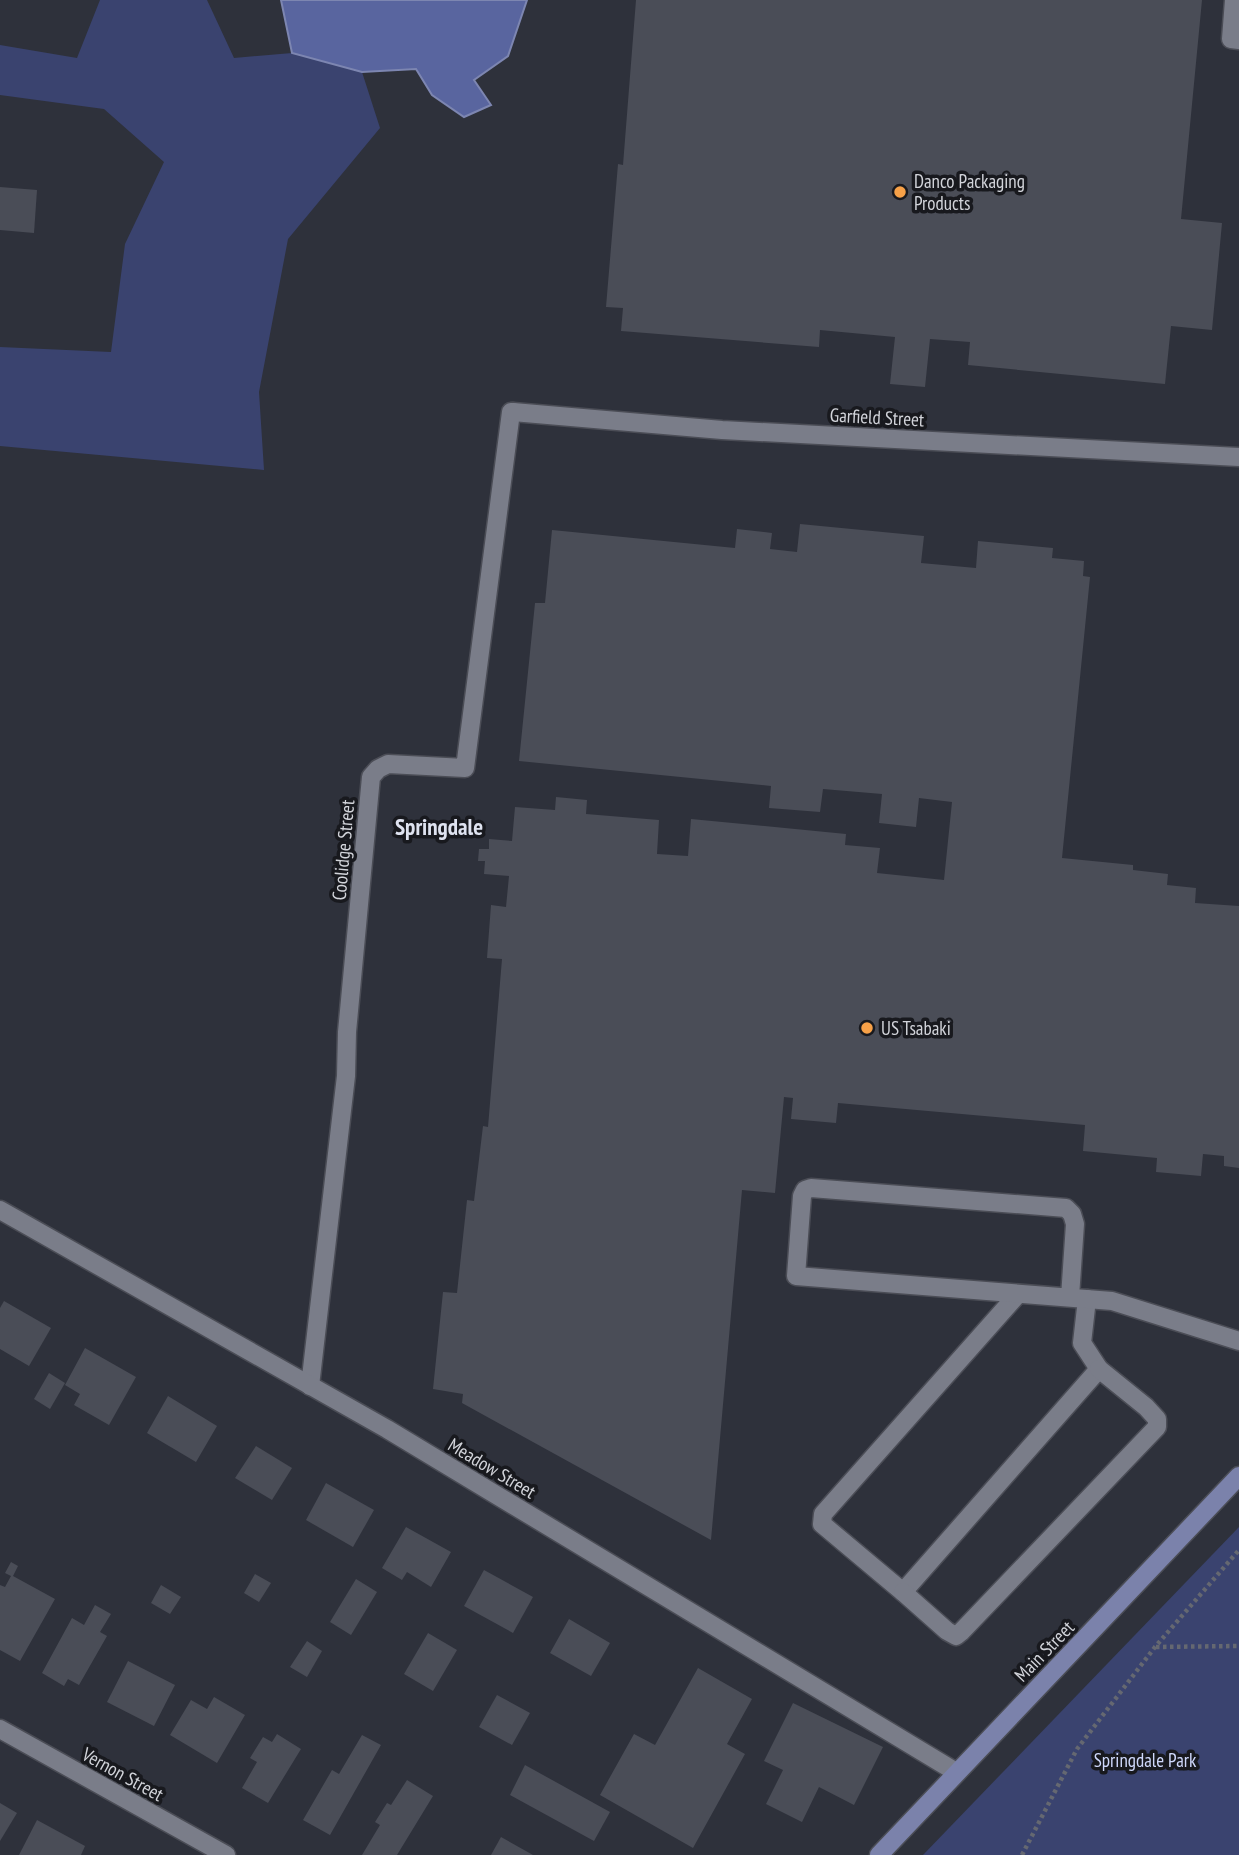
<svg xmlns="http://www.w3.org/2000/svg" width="1239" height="1855" font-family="'PT Sans Narrow',sans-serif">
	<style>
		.green { fill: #3a436f }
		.water { fill: #59659f; stroke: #7d86b1; stroke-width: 2 }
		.building { fill: #4a4d57 }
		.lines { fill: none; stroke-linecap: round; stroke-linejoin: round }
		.service-casing { stroke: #4b4d56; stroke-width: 21 }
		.minor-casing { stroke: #4b4d56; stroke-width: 21 }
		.secondary-casing { stroke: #4b4d56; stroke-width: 21 }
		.path { stroke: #656871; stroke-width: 4.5; stroke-dasharray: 3.5 3.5; stroke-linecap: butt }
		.service { stroke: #7a7d89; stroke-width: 18 }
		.minor { stroke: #7a7d89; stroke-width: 18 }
		.secondary { stroke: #7b82ab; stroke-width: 18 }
		.poi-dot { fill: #f7a148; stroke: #18191e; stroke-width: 2.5 }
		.labels { text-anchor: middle; stroke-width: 7; stroke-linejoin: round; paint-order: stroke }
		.poi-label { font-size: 19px; fill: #d2d4da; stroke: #18191e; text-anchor: start }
		.street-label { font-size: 19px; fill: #d2d4da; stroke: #18191e }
		.park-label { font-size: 19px; fill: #cfd8fb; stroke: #18191e }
		.quarter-label { font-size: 23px; font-weight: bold; fill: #dfe3f0; stroke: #18191e }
	</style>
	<rect width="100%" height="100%" fill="#2e313b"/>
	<!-- green -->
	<g class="green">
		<path d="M100 0H207L234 58 292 53 362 72 380 128 288 239 259 392 264 470 0 446V347L111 352 125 244 164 162 104 109 0 95V45L77 58Z"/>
		<path d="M1239 1527V1855H923Z"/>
	</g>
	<!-- water -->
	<path class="water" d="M281 0H527L508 56 474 80 491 105 464 117 432 95 416 69 362 72 292 53Z"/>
	<!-- building -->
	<g class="building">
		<path d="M636 0H1202L1181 219 1222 223 1212 330 1171 326 1165 384 968 365 970 342 930 339 925 387 890 384 895 337 820 330 819 347 621 331 623 308 606 307 618 164 623 165Z"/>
		<path d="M0 187 37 190 34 233 0 230Z"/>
		<path d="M800 524 924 536 921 563 976 568 978 541 1053 548 1052 558 1084 561 1083 576 1090 577 1062 858 1133 865V870L1168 874 1167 885 1196 888 1195 903 1239 906V1168L1224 1166V1156L1203 1154 1201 1176 1156 1172 1157 1158 1083 1151 1085 1125 838 1103 836 1123 791 1119 793 1098 784 1097 775 1193 742 1190 711 1540 462 1403 463 1394 433 1389 443 1292 457 1293 467 1200 474 1201 483 1126 488 1127 502 959 487 958 491 905 506 907 509 876 484 874 485 861H478L479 849H489V839L512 841 515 807 555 810 556 797 587 800 586 814 659 820 657 854 688 856 691 819 846 834 845 845 880 848 877 873 944 880 952 802 919 798 916 827 879 823 882 794 823 789 820 812 769 808 771 786 519 761 535 603H545L552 530 735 548 737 529 772 533 770 549 797 552Z"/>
		<path d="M4 1301 51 1328 29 1366 0 1349V1308Z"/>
		<path d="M85 1348 136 1377 109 1425 74 1405 80 1394 65 1385Z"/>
		<path d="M49 1373 65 1383 50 1409 34 1399Z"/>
		<path d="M168 1396 217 1426 196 1462 147 1433Z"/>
		<path d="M256 1446 292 1468 272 1500 235 1478Z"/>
		<path d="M326 1483 374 1510 353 1547 306 1520Z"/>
		<path d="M406 1527 451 1552 431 1587 407 1572 402 1580 382 1568Z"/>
		<path d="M11 1562 18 1566 13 1576 55 1599 20 1661 0 1650V1585L5 1587 11 1576 5 1573Z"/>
		<path d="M484 1570 533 1597 513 1633 464 1606Z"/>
		<path d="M255 1574 271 1583 259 1602 244 1593Z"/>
		<path d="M356 1579 377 1592 351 1635 330 1622Z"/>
		<path d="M161 1585 181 1597 170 1614 151 1603Z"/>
		<path d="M95 1605 111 1614 100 1632 107 1636 79 1685 68 1679 64 1686 42 1673 72 1618 84 1625Z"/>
		<path d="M569 1619 610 1643 591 1676 550 1653Z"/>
		<path d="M428 1633 457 1650 433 1691 404 1674Z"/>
		<path d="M307 1641 322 1651 307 1677 290 1667Z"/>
		<path d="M128 1661 175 1685 154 1726 107 1702Z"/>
		<path d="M698 1668 752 1699 727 1744 745 1754 693 1848 600 1795 634 1734 655 1745Z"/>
		<path d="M497 1695 530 1713 512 1745 479 1727Z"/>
		<path d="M214 1697 245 1715 217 1763 170 1735 191 1700 207 1709Z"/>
		<path d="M793 1703 883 1747 854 1805 819 1787 802 1822 766 1804 783 1770 764 1761Z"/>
		<path d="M277 1734 301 1749 268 1803 242 1788 257 1762 250 1758 263 1737 272 1742Z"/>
		<path d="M362 1735 381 1745 330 1835 303 1820 332 1770 339 1774Z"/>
		<path d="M525 1765 610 1812 594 1841 510 1795Z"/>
		<path d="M407 1780 433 1796 397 1855H362L380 1825 375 1822 387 1803 391 1805Z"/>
		<path d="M0 1803 17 1813 0 1841Z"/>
		<path d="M37 1820 85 1846 81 1855H19Z"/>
		<path d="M501 1837 533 1855H491Z"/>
	</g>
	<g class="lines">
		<!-- service casing -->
		<g class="service-casing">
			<g id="service">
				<path d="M1018 1294 823 1514 822 1524 903 1592 1099 1369 1082 1343 1087 1299"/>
				<path d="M1070 1297 1075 1224 1072 1214 1066 1208 811 1188 805 1190 802 1196 796 1276 1112 1301 1239 1341"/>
				<path d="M310 1386 346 1076 347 1032 371 777 378 769 388 764 465 768 511 412H513"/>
				<path d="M903 1592 947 1631 956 1636 961 1632 1157 1427V1419L1146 1407 1099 1369"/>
			</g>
		</g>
		<!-- minor casing -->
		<g class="minor-casing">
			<g id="minor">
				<path d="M1234 0 1231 39 1239 40"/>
				<path d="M513 412 722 430 1239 457"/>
				<path d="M0 1210 387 1429 956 1772"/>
				<path d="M0 1729 226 1855"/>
			</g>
		</g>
		<!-- secondary casing -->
		<g class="secondary-casing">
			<path id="secondary" d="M879 1855 1239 1476"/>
		</g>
		<!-- path -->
		<g class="path">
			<path d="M1156 1647 1239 1646"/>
			<path d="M1022 1855 1077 1749 1155 1647 1239 1550"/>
		</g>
		<!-- service -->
		<use href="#service" class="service"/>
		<!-- minor -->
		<use href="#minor" class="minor"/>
		<!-- secondary -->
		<use href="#secondary" class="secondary"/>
	</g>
	<!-- markers -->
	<g class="poi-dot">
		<circle cx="900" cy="192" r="7"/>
		<circle cx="867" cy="1028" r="7"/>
	</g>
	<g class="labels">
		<!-- poi labels -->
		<g class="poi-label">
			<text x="914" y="188">Danco Packaging<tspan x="914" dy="22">Products</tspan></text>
			<text x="881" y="1035">US Tsabaki</text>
		</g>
		<!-- street labels -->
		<g class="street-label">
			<text transform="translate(877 417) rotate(3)" y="7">Garfield Street</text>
			<text transform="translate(343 850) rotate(-85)" y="7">Coolidge Street</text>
			<text transform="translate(492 1468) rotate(31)" y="7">Meadow Street</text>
			<text transform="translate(1044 1651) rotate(-46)" y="7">Main Street</text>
			<text transform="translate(123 1774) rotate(29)" y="7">Vernon Street</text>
		</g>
		<!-- park labels -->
		<g class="park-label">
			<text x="1145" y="1767">Springdale Park</text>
		</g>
		<!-- quarter labels -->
		<g class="quarter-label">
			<text x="439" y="835">Springdale</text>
		</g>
	</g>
</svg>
